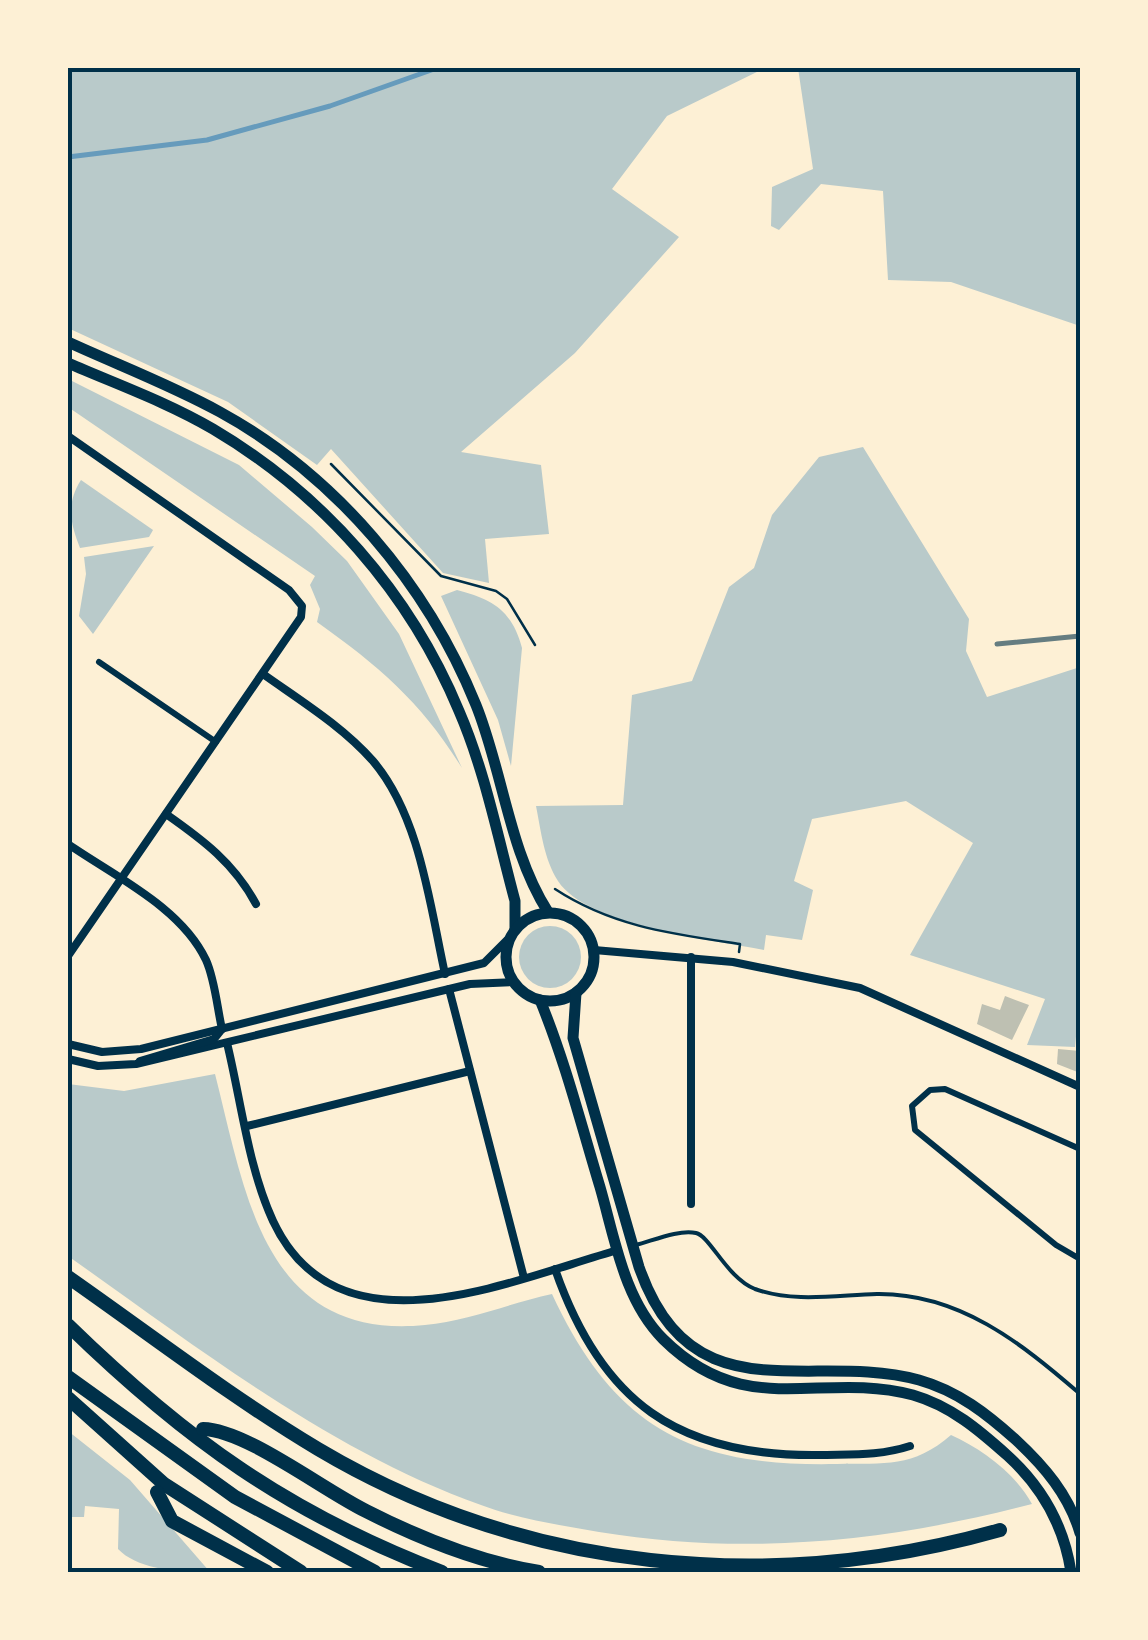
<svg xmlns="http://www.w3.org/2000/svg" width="1148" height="1640" font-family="'Alegreya Sans',sans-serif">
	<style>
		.green { fill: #b9caca }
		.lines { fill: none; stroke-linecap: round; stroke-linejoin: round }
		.stream { stroke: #669bbc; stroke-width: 5 }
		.building { fill: #bec0b2 }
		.path { stroke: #003049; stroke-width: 2.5 }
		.service { stroke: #003049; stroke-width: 4 }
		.pedestrian { stroke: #003049; stroke-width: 6 }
		.minor { stroke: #003049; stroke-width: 8 }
		.secondary { stroke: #003049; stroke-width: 11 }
		.motorway { stroke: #003049; stroke-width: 14 }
		.rail { stroke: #657d81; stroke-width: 5 }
		.neatline { fill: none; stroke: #003049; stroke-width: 4 }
	</style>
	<rect width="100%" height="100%" fill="#fdf0d5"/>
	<!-- green -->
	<g class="green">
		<path d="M68 68H765L667 116 612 189 679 237 575 353 461 452 541 465 549 534 485 539 489 583 443 573 331 449 317 465 228 402 68 328Z"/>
		<path d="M798 68H1080V326L951 282 888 280 883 191 821 184 779 230 771 226 772 187 813 169Z"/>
		<path d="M68 379 239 465 312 527 347 561 399 634 462 768C421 702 380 667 317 622L320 609 310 585 315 576 68 407Z"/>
		<path d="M863 447 969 619 966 651 987 697 1080 667V995L1075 1047 1027 1045 1045 999 910 955 973 843 906 801 812 819 794 881 813 890 802 940 766 935 764 950C714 940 587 926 558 881 544 859 541 831 536 806L623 805 632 695 692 681 729 587 754 568 772 515 819 457Z"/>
		<path d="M81 480 153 530 149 537 80 548C70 523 66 503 81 480Z"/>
		<path d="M154 546 93 634 79 616 86 574 84 557Z"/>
		<path d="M457 590C492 599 512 610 522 648L511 766 498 720 441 596Z"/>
		<circle cx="550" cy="957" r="31"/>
		<path d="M215 1074C245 1191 263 1341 425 1325 468 1321 510 1303 552 1294 615 1429 691 1467 837 1464 885 1463 913 1468 951 1435 982 1449 1016 1474 1032 1504 887 1542 747 1556 599 1532 559 1525 518 1519 481 1505 330 1451 197 1347 68 1256V1084L124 1091Z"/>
		<path d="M68 1431 130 1480 210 1572C182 1573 138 1570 118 1549L119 1509 85 1506 84 1517H68Z"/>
	</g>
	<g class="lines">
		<!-- stream -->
		<path class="stream" d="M68 157 207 140 330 106 437 68"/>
	</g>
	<!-- building -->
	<g class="building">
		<path d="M1005 996 1029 1005 1012 1040 977 1024 982 1004 1000 1010Z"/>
		<path d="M1058 1049 1080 1051V1073L1057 1064Z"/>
	</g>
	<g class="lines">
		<!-- path -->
		<g class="path">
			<path d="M331 464 441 576 496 591 507 599 535 645"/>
			<path d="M555 889C613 927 673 934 740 944L739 952"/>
		</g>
		<!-- service -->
		<path class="service" d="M636 1245C652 1241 679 1229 696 1233 710 1236 727 1278 755 1289 794 1303 837 1295 877 1294 959 1293 1021 1343 1079 1393"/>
		<!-- pedestrian -->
		<g class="pedestrian">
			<path d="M99 662 216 742"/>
			<path d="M1080 1149 945 1089 930 1090 912 1106 915 1130 1056 1245 1080 1259"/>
		</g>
		<!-- minor -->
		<g class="minor">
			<path d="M68 436 289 590 302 606 301 617 68 956"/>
			<path d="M263 674C301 701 342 726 373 761 420 816 430 906 445 974"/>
			<path d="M166 814C203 840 234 863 256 904"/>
			<path d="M68 844C114 876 181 907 206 960 215 980 217 1007 222 1029"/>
			<path d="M594 950 733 962 860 988 1080 1087"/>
			<path d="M449 989 524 1278"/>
			<path d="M227 1043C241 1100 248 1167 273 1221 338 1360 511 1280 618 1250"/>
			<path d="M68 1044 102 1052 141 1049 484 963 510 937"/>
			<path d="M68 1059 98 1066 136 1064 470 984 513 982"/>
			<path d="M140 1061 214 1039 222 1029"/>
			<path d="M247 1126 470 1071"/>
			<path d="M691 1204V957"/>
			<path d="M555 1269C601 1402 678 1457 819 1455 850 1454 880 1456 910 1446"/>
		</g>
		<!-- secondary -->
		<g class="secondary">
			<path d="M68 342C118 365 171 385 220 412 335 475 427 584 476 705 503 772 509 851 548 912"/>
			<path d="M68 363C116 384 167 402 213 429 323 494 410 593 459 711 485 771 498 838 515 901V929"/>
			<circle cx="550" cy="957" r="44"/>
			<path d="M576 993 573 1038 639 1267C692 1419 810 1350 919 1380 958 1391 987 1414 1016 1440 1044 1466 1069 1495 1080 1533"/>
			<path d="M540 1000C565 1061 581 1124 600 1187 615 1239 624 1300 663 1339 747 1422 819 1370 913 1395 951 1406 979 1430 1008 1456 1043 1488 1064 1526 1071 1572"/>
		</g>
		<!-- motorway -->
		<g class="motorway">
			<path d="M68 1277C151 1335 231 1397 318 1449 525 1572 770 1595 1000 1530"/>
			<path d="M68 1325C185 1439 288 1513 442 1572"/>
			<path d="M68 1377 235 1497 375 1572"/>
			<path d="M68 1398 164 1484 301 1572"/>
			<path d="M203 1429C246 1430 323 1490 366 1511 421 1539 478 1562 539 1572"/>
			<path d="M157 1492 172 1521 267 1572"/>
		</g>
		<!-- rail -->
		<path class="rail" d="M997 644 1080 636"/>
	</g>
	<!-- border -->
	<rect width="1148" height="1640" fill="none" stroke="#fdf0d5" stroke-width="140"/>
	<rect x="70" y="70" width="1008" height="1500" class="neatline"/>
</svg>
